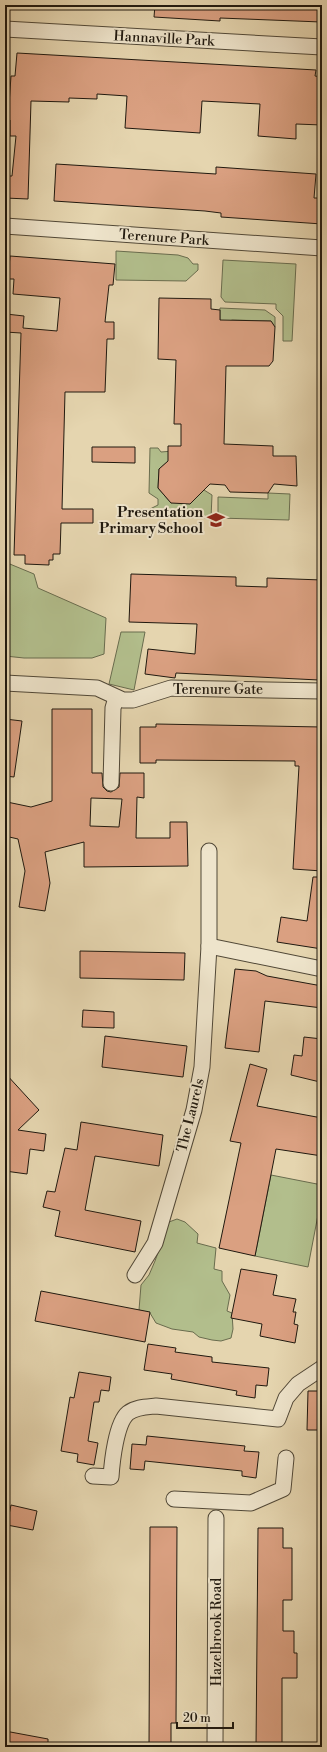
<svg xmlns="http://www.w3.org/2000/svg" width="327" height="1752" font-family="'Libre Bodoni',serif">
	<style>
		.green { fill: #b2be8c; stroke: #696c4e }
		.building { fill: #daa081; stroke: #20190f; fill-rule: evenodd }
		.lines { fill: none; stroke-linecap: round; stroke-linejoin: round }
		.minor-casing { stroke: #514837; stroke-width: 17 }
		.minor { stroke: #eee4cb; stroke-width: 15 }
		.labels { text-anchor: middle; stroke-width: 4; stroke-linejoin: round; paint-order: stroke }
		.street-label { font-size: 14px; fill: #20190f; stroke: #eee4cb }
		.poi-label { font-size: 14px; font-weight: bold; fill: #20190f; stroke: #eee4cb; text-anchor: end }
	</style>
	<rect width="100%" height="100%" fill="#e5d5af"/>
	<filter id="stains"><feTurbulence type="fractalNoise" baseFrequency=".005" numOctaves="4"/><feColorMatrix values="0 0 0 0 .2 0 0 0 0 .09 0 0 0 0 .02 0 0 0 .5 -.17"/></filter>
	<radialGradient id="worn" r=".72"><stop offset=".6" stop-color="#630" stop-opacity="0"/><stop offset="1" stop-color="#630" stop-opacity=".3"/></radialGradient>
	<!-- green -->
	<g class="green">
		<path d="M116 251 178 255 188 258 193 264H198V270L186 281 116 280Z"/>
		<path d="M223 260 296 264 292 341H283V316L276 309V304L225 302 221 297Z"/>
		<path d="M220 308 265 310 275 317V327L271 321 232 320 220 327Z"/>
		<path d="M150 448H158L161 452 185 450 173 457 159 469 158 488 171 503 204 490 212 495 211 518 150 517V509L158 505V499L149 493Z"/>
		<path d="M268 493 290 494 289 520 218 518V497L268 499Z"/>
		<path d="M5 562 34 574 38 588 106 618 104 654 92 658H24L5 656Z"/>
		<path d="M121 632H145L134 690 109 684Z"/>
		<path d="M271 1175 322 1185V1194L308 1267 255 1256Z"/>
		<path d="M177 1219 185 1222 198 1234 197 1243 216 1248 214 1269 222 1271V1281L230 1295 227 1311 232 1313 233 1329 231 1338 221 1341 212 1340 199 1337 193 1332 172 1329 156 1323 150 1313 139 1310 141 1285 149 1275 155 1261 169 1222Z"/>
	</g>
	<!-- building -->
	<g class="building">
		<path d="M155 5H322L321 22 220 18V21L154 17Z"/>
		<path d="M17 53 316 70 315 76 322 77V125L296 124V139L258 136 260 104 202 101 200 133 125 128 127 96 97 94V99L69 98V102L31 101 28 199 5 198 6 176H12L16 136H10V120L8 119 11 76H15Z"/>
		<path d="M56 164 216 174V167L316 174 314 198H322V224L221 217V213L205 211 54 201Z"/>
		<path d="M10 256 115 264 113 285H109L105 322H114V339H107L105 392H65L62 509H93V523H61L60 554H53V560H49V565L25 564V555H14L21 333 5 332V323L6 314 24 316 23 328 57 331 60 298 13 294 14 279H8Z"/>
		<path d="M159 298 211 299V309L220 310V320L271 321 275 327 273 361 269 366H226L224 444 273 446V456H296L297 486 274 484 268 493 230 492 225 485 210 484 190 504 171 503 158 488 159 469 168 461V446H181V424H174L176 360 158 359Z"/>
		<path d="M92 447H135V463L92 462Z"/>
		<path d="M131 574 236 577V586L267 587V578L322 580V658H319V680L176 673 175 678 145 674 148 649 195 654 197 624 129 622Z"/>
		<path d="M52 709H92V773H102L103 787 107 791 111 792 119 787 120 773H144V798L137 797 136 838H170V822H187L188 866 84 867V842L45 852 50 883 45 911 19 907 25 871 18 839 5 836V811L7 802 31 807 52 801ZM91 798 122 799 119 827 90 826Z"/>
		<path d="M5 719 22 721 14 777 5 776Z"/>
		<path d="M156 724 322 727V871L293 869 299 766H295V761L156 760V763H140V727H156Z"/>
		<path d="M313 877H322V949L277 942 281 917 307 921Z"/>
		<path d="M80 951 185 953 184 980 80 978Z"/>
		<path d="M235 969 256 971 267 976 322 986V1008L265 1001 259 1052 225 1048Z"/>
		<path d="M83 1010 114 1012V1028L82 1027Z"/>
		<path d="M105 1036 187 1046 183 1077 102 1067Z"/>
		<path d="M304 1037 322 1039 320 1082 291 1075 294 1055 302 1056Z"/>
		<path d="M250 1064 267 1069 257 1106 322 1118V1156L276 1149 255 1256 219 1248 241 1143 230 1141Z"/>
		<path d="M5 1073 39 1110 18 1130 46 1134 44 1151 30 1149 27 1174 5 1171Z"/>
		<path d="M81 1122 163 1135 159 1166 95 1156 85 1210 141 1221 135 1252 55 1236 60 1211 43 1207 47 1191 55 1192 65 1148 77 1150Z"/>
		<path d="M241 1269 277 1275 273 1295 296 1299 293 1312H296L294 1324 298 1325 295 1343 260 1336 262 1324 231 1318Z"/>
		<path d="M41 1291 150 1312 145 1342 35 1321Z"/>
		<path d="M148 1344 176 1348 175 1352 212 1357V1362L269 1368 267 1386 256 1385 255 1398 236 1395 237 1391 171 1379 172 1374 144 1370Z"/>
		<path d="M79 1372 111 1377 109 1391 101 1390 99 1402H94L88 1441 98 1443 94 1465 77 1462 78 1454 61 1451 70 1397 74 1398Z"/>
		<path d="M308 1391H322V1430H307Z"/>
		<path d="M147 1436 245 1446 244 1451 259 1452 256 1478 242 1476V1471L145 1461 144 1470 130 1469 132 1444 146 1445Z"/>
		<path d="M11 1505 37 1511 33 1530 7 1525Z"/>
		<path d="M150 1527H177L176 1723H171V1747H149Z"/>
		<path d="M258 1528H283V1548H292V1600H283V1631H294V1653H297V1678H282V1747H256Z"/>
		<path d="M5 1731 48 1739V1747H5Z"/>
	</g>
	<g class="lines">
		<!-- minor casing -->
		<g class="minor-casing">
			<g id="minor">
				<path d="M5 29 322 47"/>
				<path d="M5 226 322 248"/>
				<path d="M5 683 97 688 123 700H133L171 688 322 691"/>
				<path d="M111 783 113 708 116 698"/>
				<path d="M209 946 322 969"/>
				<path d="M135 1275 155 1243 194 1110 202 1067 209 946V851"/>
				<path d="M93 1476 111 1477C112 1462 116 1423 128 1413 136 1407 146 1407 156 1406L278 1419 286 1398 298 1384 322 1368"/>
				<path d="M174 1499 251 1503 283 1489 286 1458"/>
				<path d="M215 1747 216 1518"/>
			</g>
		</g>
		<!-- minor -->
		<use href="#minor" class="minor"/>
	</g>
	<!-- icons -->
	<defs>
		<g id="school-bare" transform="scale(1.38)"><path d="M0-5L7-2L0 1L-7-2ZM-4 1L0 2.5L4 1V4Q0 6-4 4Z" fill="#8f2418" stroke="#eee4cb" stroke-width="2.5" paint-order="stroke"/></g>
	</defs>
	<g fill-rule="evenodd">
		<use href="#school-bare" x="216" y="520"/>
	</g>
	<g class="labels">
		<!-- street labels -->
		<g class="street-label">
			<text transform="translate(164 38) rotate(3)" y="5">Hannaville Park</text>
			<text transform="translate(164 237) rotate(4)" y="5">Terenure Park</text>
			<text x="218" y="694">Terenure Gate</text>
			<text transform="translate(190 1115) rotate(-76)" y="5">The Laurels</text>
			<text transform="translate(216 1632) rotate(-90)" y="5">Hazelbrook Road</text>
		</g>
		<!-- poi labels -->
		<g class="poi-label">
			<text x="203" y="517">Presentation<tspan x="203" dy="16">Primary School</tspan></text>
		</g>
	</g>
	<!-- margin -->
	<rect width="327" height="1752" fill="none" stroke="#e5d5af" stroke-width="20"/>
	<rect x="6" y="6" width="315" height="1740" fill="none" stroke="#20190f" stroke-width="2"/>
	<rect x="10" y="10" width="307" height="1732" fill="none" stroke="#20190f"/>
	<!-- scale -->
	<path d="M177 1722v6h56v-6" fill="none" stroke="#20190f" stroke-width="2"/>
	<text x="183" y="1722" font-size="12" fill="#20190f" stroke="#eee4cb" stroke-width="3" paint-order="stroke">20 m</text>
	<rect width="100%" height="100%" filter="url(#stains)"/>
	<rect width="100%" height="100%" fill="url(#worn)"/>
</svg>
